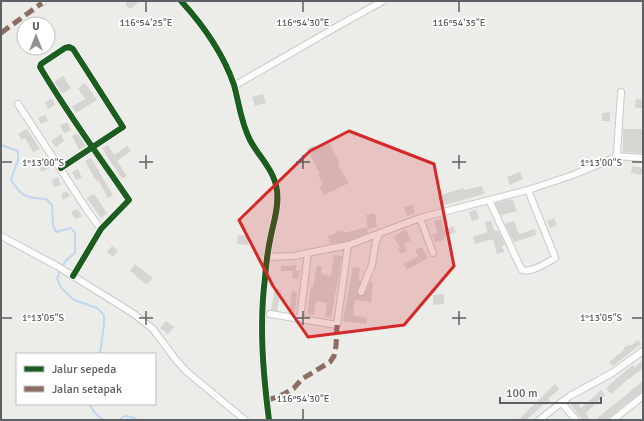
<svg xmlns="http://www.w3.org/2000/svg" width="644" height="421" font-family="Signika,sans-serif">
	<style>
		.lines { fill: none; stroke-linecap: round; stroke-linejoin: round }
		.stream { stroke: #c1d6f1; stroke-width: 2 }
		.building { fill: #d6d5d2 }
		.minor-casing { stroke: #c9cac9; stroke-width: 8 }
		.minor { stroke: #fcfcfc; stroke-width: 6 }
		.quiet { stroke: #8d6e63; stroke-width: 5; stroke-dasharray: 10 5; stroke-linecap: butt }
		.cycleway-casing { stroke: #fff; stroke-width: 8 }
		.cycleway { stroke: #1b5e20; stroke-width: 6 }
		.marked { fill: #d62828; fill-opacity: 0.2; stroke: #d62828; stroke-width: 3; stroke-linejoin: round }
		.ticks { fill: none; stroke: #5d6064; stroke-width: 1.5 }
		.ticks-label { font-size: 10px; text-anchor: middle; fill: #5d6064; stroke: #fff; stroke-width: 3.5; stroke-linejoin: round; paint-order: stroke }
	</style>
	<rect width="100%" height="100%" fill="#ecece8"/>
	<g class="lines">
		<!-- stream -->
		<g class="stream">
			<path d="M1 145 18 151V160L11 179C14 186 22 196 30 197 35 199 41 198 46 199L52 205 53 225 56 232 71 228 75 233V253C65 259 60 268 57 279L62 289 74 300 97 308 104 315V324L100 354"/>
			<path d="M90 404C92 412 97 416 104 420"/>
			<path d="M118 420 125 416 135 418 136 420"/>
		</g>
	</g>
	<!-- building -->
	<g class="building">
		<path d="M128 1H140L130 9 125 4Z"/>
		<path d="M63 76 71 88 62 94 54 82Z"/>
		<path d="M85 83 97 100 76 113 72 106 85 99 78 88Z"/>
		<path d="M263 94 266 103 255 106 252 97Z"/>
		<path d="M52 99 55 105 48 109 45 102Z"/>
		<path d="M636 99 643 100V108H635Z"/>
		<path d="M610 112V121H602V113Z"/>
		<path d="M45 115 48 121 41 124 38 118Z"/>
		<path d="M67 122 71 130 64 133 60 126Z"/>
		<path d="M27 129 40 149 33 152 25 138 22 140 18 134Z"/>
		<path d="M623 129H643L642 153 623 152Z"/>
		<path d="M77 133 86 146 79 150 72 136Z"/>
		<path d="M61 134 64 141 56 147 51 141Z"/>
		<path d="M328 140 340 164 338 165 349 183 324 195 319 186 323 184 318 175 320 174 307 149 314 145 315 147Z"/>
		<path d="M108 145 114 155 127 146 131 151 117 161 127 176 122 179 102 148Z"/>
		<path d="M91 158 113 195 108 198 98 180 97 181 95 179 85 161Z"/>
		<path d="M47 159 51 167 42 172 37 164Z"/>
		<path d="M632 166 643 168V175L631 173Z"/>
		<path d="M78 169 82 178 76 180 72 172Z"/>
		<path d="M520 172 523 179 510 185 507 177Z"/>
		<path d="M58 177 61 185 54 187 52 180Z"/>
		<path d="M482 186 484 194 441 206 438 196 463 188 464 190Z"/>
		<path d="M67 191 70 196 63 200 61 194Z"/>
		<path d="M94 194 107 213 101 218 87 198Z"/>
		<path d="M512 199 517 211 501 215 495 203Z"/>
		<path d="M413 205 415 213 407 216 404 207Z"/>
		<path d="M77 209 82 216 75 219 71 212Z"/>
		<path d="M476 210 479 219 472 221 469 212Z"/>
		<path d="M375 213 377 227 368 229 366 215Z"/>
		<path d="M554 218 557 225 550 228 547 221Z"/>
		<path d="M441 219 444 230 453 226 456 232 444 237V240L435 242 432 234 437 233 434 221Z"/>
		<path d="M491 221 494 231 498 230 505 245 502 246 504 252 497 254 493 240H491V239L475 244 473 237 487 232 485 222Z"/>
		<path d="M514 221 519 234 535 229 536 235 514 242 505 224Z"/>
		<path d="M367 227 368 233 347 241 330 244 328 236 336 233 335 232 343 230 344 233Z"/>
		<path d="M405 229 411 240 404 244 407 251 401 254 398 249 400 248 394 237Z"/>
		<path d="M238 235 249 236 248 245 237 244Z"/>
		<path d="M112 246 118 251 113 257 107 252Z"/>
		<path d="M422 247 428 258 407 270 404 264 418 256 415 250Z"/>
		<path d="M334 255 342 256 331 318 325 317 327 303 316 301 314 315 307 314 311 287H313L317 266H322L321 274 331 276Z"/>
		<path d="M135 264 153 278 146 284 130 271Z"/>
		<path d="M296 265V271H300L298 279 292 278 293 271H281V266Z"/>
		<path d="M353 267 360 268 358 281H361L357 291 358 295 361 296 364 295 370 282 373 283 371 302 355 300 353 315 367 318V324L343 321Z"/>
		<path d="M275 289 281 290 277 311 271 310Z"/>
		<path d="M292 291 297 292 295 312 289 311Z"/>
		<path d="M444 294V304L433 305V295Z"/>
		<path d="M166 321 174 327 168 334 160 328Z"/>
		<path d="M638 340 641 344 613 366 609 362 624 350V348L630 344 631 346Z"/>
		<path d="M643 360V368L629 379H628L611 394 606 388 628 369 633 365 635 367Z"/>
		<path d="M643 381V390L640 393 606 420H595Z"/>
		<path d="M555 384 559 389 548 399 550 401 545 405 544 404 526 420H518Z"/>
		<path d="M601 390 605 395 586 413 590 420H582L571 405 576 401 581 408Z"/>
	</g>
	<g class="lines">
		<!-- minor casing -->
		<g class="minor-casing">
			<g id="minor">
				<path d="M181 1C204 26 223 53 234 85 239 103 241 123 250 140 259 157 275 171 277 191 279 206 274 221 271 235 268 249 266 263 265 278 259 325 263 373 269 420"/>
				<path d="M42 3 43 1"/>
				<path d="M234 86 338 26 383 1"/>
				<path d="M18 104 87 210 101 229"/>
				<path d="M616 156 643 158"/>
				<path d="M61 168 123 127 73 49 69 47 65 48 41 64 40 67C67 113 99 156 129 200L101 229 73 276"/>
				<path d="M489 200 519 264 522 270C532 273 546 263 555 258V257L528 190"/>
				<path d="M420 218 433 253"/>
				<path d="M1 236 57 266 134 314 153 329 176 360 187 372 245 420"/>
				<path d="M267 257 295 256 308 253"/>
				<path d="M361 292 372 265 376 241 380 233 420 218 528 190 573 175 614 158 616 156 617 153 621 92"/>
				<path d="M270 314 337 325 348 245"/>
				<path d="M300 319 308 253 348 245 380 233"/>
				<path d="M561 402 576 420"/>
				<path d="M539 420 570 396 612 373 643 351"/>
				<path d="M613 420 643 396"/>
			</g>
		</g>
		<!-- minor -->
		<use href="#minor" class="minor"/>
		<!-- quiet -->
		<g class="quiet">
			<path d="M1 33 42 3"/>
			<path d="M266 401 284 394 294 388 302 379 330 362 334 356 336 346 337 325"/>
		</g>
		<!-- cycleway casing -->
		<g class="cycleway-casing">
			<g id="cycleway">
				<path d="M181 1C204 26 223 53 234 85 239 103 241 123 250 140 259 157 275 171 277 191 279 206 274 221 271 235 268 249 266 263 265 278 259 325 263 373 269 420"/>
				<path d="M61 168 123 127 73 49 69 47 65 48 41 64 40 67C67 113 99 156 129 200L101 229 73 276"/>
			</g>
		</g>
		<!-- cycleway -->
		<use href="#cycleway" class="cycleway"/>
	</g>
	<!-- marked area -->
	<path class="marked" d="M349 131 434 164 454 266 404 325 308 337 273 286 239 220 310 151Z"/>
	<!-- ticks -->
	<path class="ticks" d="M146 2V12M303 2V12M459 2V12M146 155V169M303 155V169M459 155V169M2 162H12M139 162H153M296 162H310M452 162H466M632 162H642M146 311V325M303 311V325M459 311V325M2 318H12M139 318H153M296 318H310M452 318H466M632 318H642M303 409V419"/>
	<g class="ticks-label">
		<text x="146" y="26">116°54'25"E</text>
		<text x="303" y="26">116°54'30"E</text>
		<text x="459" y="26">116°54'35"E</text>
		<text x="43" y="166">1°13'00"S</text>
		<text x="601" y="166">1°13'00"S</text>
		<text x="43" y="321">1°13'05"S</text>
		<text x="601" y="321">1°13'05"S</text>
		<text x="303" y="402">116°54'30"E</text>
	</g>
	<!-- border -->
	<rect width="644" height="421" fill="none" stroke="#5d6064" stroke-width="4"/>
	<!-- legend -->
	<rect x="16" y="353" width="140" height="52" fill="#ffffff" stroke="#bebfc1"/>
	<rect x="24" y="366" width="20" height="6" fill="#1b5e20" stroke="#bebfc1"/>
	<text x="52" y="373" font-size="12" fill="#5d6064">Jalur sepeda</text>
	<rect x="24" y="386" width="20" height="6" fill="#8d6e63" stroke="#bebfc1"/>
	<text x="52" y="393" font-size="12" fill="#5d6064">Jalan setapak</text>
	<!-- north arrow -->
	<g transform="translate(36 36)"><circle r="19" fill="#ffffff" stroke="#bebfc1"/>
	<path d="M0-3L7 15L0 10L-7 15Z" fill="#8f9192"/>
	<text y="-6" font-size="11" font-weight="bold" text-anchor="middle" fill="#5d6064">U</text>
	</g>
	<!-- scale -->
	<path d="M500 397v6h101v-6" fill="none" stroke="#5d6064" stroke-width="2"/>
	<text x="506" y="397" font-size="12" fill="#5d6064" stroke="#ffffff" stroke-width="3" paint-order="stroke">100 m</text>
</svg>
